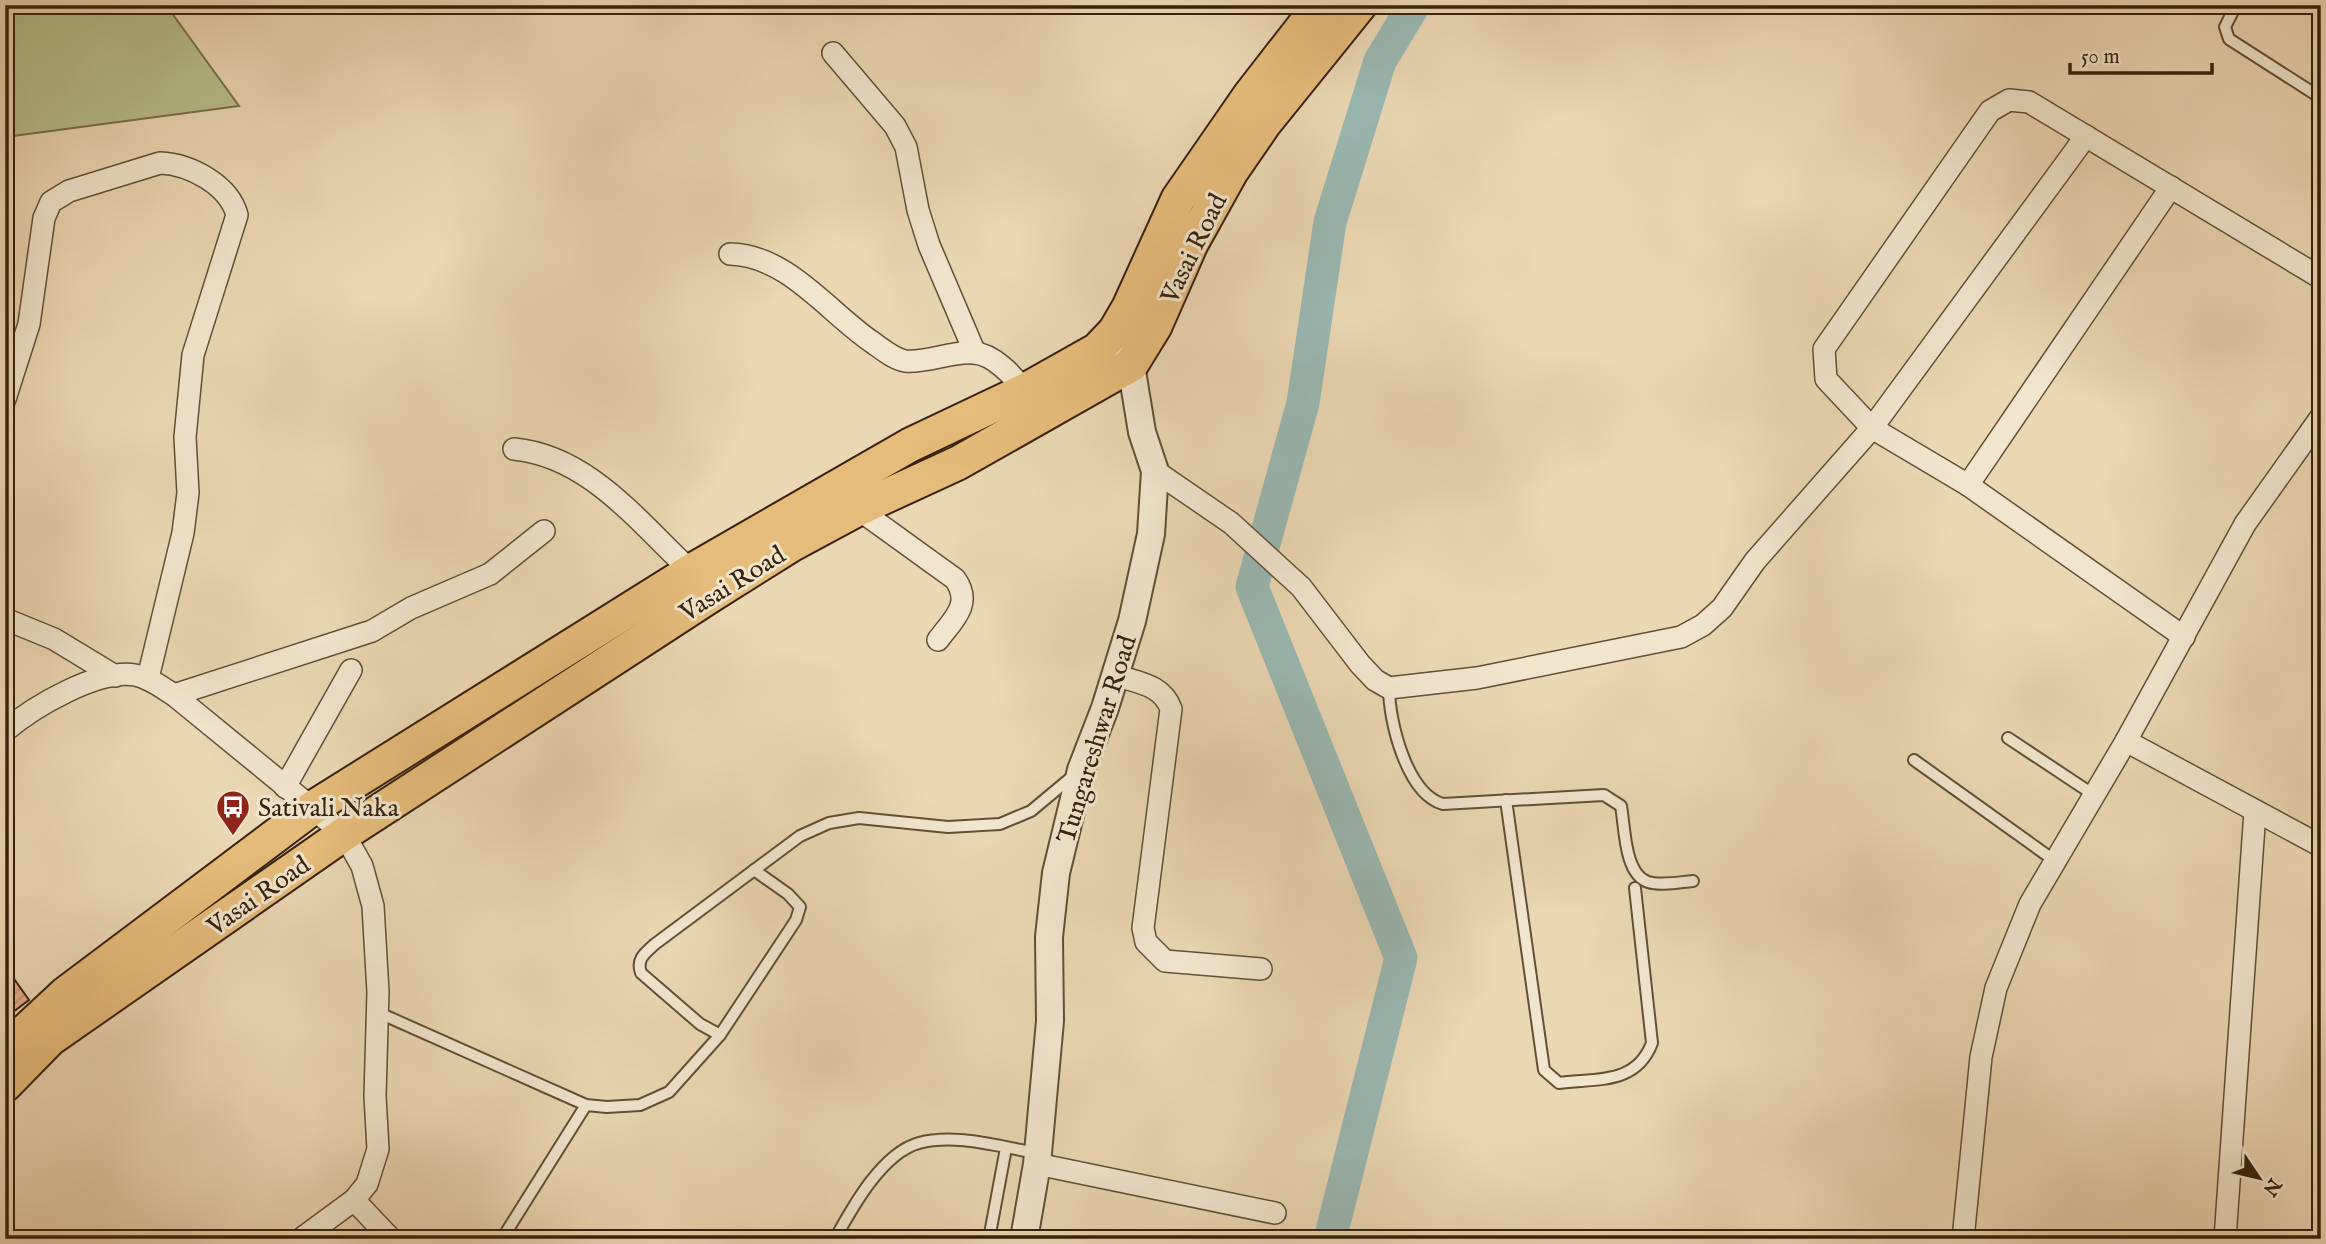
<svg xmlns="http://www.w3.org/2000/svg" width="2326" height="1244" font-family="'IM FELL English',serif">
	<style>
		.park { fill: #b8be8c; stroke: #78704c; stroke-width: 2 }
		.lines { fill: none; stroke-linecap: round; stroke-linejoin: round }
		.river { stroke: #99b8b2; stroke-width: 33 }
		.building { fill: url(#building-hatch); stroke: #37220b; stroke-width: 2 }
		.service-casing { stroke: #644f35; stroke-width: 14 }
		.minor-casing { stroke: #644f35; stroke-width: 24 }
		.tertiary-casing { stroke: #644f35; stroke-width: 30 }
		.primary-casing { stroke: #37220b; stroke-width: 37 }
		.service { stroke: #f2e5ce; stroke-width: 10 }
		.minor { stroke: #f2e5ce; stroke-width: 21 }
		.tertiary { stroke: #f2e5ce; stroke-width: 26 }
		.primary { stroke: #e6bc7a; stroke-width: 33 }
		.labels { text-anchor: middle; stroke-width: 6; stroke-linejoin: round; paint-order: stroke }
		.street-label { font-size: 26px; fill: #37220b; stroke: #f2e5ce }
		.poi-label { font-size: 26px; fill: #37220b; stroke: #f2e5ce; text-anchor: start }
	</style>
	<defs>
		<pattern id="building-hatch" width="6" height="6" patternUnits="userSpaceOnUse" patternTransform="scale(1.75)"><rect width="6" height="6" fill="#e2af89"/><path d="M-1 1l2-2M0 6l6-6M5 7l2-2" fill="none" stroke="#c29675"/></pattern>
	</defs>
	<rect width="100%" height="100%" fill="#ebd7b4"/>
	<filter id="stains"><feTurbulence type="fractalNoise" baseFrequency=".00286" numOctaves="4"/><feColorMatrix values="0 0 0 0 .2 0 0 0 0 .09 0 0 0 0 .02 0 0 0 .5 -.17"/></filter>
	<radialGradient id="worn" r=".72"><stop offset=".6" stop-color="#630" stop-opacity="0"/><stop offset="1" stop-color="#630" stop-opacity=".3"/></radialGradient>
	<!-- park -->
	<path class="park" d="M5 5H166L239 106 5 137Z"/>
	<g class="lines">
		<!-- river -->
		<path class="river" d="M1330 1239 1401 958 1252 587 1303 403 1330 222 1380 61 1414 5"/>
	</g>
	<!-- building -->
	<path class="building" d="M5 966 29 1000 5 1018Z"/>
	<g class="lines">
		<!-- service casing -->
		<g class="service-casing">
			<g id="service">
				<path d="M2236 5 2225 27 2229 39 2321 98"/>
				<path d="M1389 688C1389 722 1407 794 1443 804L1604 795 1621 806C1625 827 1624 874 1648 882 1661 886 1680 882 1693 881"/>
				<path d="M2008 738 2094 795"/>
				<path d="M1914 760 2055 861"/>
				<path d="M1506 800 1544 1070 1559 1083C1597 1078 1636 1085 1652 1043L1635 888"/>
				<path d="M377 1012 586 1105 607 1107 640 1105 669 1092 720 1035 700 1024 641 973C636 959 645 953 655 944L800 836 829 823 859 818 948 827 1000 824 1031 811 1073 776"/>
				<path d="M720 1035 796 920 800 907 788 894 754 870"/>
				<path d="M502 1239 586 1105"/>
				<path d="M835 1239C852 1208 882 1153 919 1143 955 1133 1000 1147 1037 1153"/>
				<path d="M989 1239 1006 1148"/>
			</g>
		</g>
		<!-- minor casing -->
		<g class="minor-casing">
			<g id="minor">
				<path d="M833 53 895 126 906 147 918 210 929 245 975 353"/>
				<path d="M730 254C787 255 828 312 872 342 882 349 894 359 905 361 928 363 951 351 974 353 993 354 1014 376 1024 391"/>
				<path d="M5 399 29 324 44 218 51 202 69 191 160 163C190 164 229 185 237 215L193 355 185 437 188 493 183 533 148 678"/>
				<path d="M514 449C589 456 639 523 691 571"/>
				<path d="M1155 471 1231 523 1301 587 1360 664 1375 680 1389 688 1477 678 1681 637 1703 625 1722 608 1755 561 1872 428 2086 136"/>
				<path d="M1968 485 2171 187"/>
				<path d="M858 509 955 579C973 604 953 620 938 640"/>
				<path d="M5 619 54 639 115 676"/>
				<path d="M2184 637 1968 485 1872 428 1826 379 1824 349 1990 111 2009 100 2029 102 2321 278"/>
				<path d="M1115 675C1138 683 1162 684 1171 709L1143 928 1146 942 1165 961 1261 969"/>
				<path d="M174 695 372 631 411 608 490 574 544 531"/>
				<path d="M5 731C33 707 97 669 135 675 150 678 161 687 174 695L344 834 362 866 373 906 378 992 375 1096 378 1149 367 1184 354 1200 301 1239"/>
				<path d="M2126 741 2321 846"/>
				<path d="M285 787 351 670"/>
				<path d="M1037 1164 1275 1213"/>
				<path d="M354 1200 391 1239"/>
				<path d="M1963 1239 1981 1057 1996 988 2030 904 2126 741 2245 524 2321 417"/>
				<path d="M2225 1239 2255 811"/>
			</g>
		</g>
		<!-- tertiary casing -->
		<g class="tertiary-casing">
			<path id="tertiary" d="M1024 1239 1037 1164 1050 1021 1049 937 1056 873 1081 770 1105 708 1132 621 1151 534 1155 471 1142 432 1131 365 1125 349"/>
		</g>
		<!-- primary casing -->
		<g class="primary-casing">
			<g id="primary">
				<path d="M5 1050 65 994 311 809 691 571 910 445 1024 391 1097 350 1115 331 1129 307 1178 199 1250 95 1320 5"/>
				<path d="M5 1085 50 1039 344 834 710 596 791 545 858 509 958 463 1131 365 1155 326 1191 244 1231 172 1264 124 1360 5"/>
			</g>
		</g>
		<!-- service -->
		<use href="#service" class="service"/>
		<!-- minor -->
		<use href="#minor" class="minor"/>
		<!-- tertiary -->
		<use href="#tertiary" class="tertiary"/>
		<!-- primary -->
		<use href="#primary" class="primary"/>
	</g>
	<!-- icons -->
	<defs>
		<g id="bus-pin" transform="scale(1.75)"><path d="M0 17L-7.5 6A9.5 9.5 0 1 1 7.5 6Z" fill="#8f2418" stroke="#f2e5ce"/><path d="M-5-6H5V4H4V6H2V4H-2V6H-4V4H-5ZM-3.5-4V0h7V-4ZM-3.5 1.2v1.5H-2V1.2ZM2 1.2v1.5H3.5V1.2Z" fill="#fff"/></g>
	</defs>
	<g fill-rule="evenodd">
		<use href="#bus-pin" x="233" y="807"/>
	</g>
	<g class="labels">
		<!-- street labels -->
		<g class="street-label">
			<text transform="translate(1193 248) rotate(-64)" y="9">Vasai Road</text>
			<text transform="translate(732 583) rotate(-32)" y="9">Vasai Road</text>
			<text transform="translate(1096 739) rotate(-73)" y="9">Tungareshwar Road</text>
			<text transform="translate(258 895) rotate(-35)" y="9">Vasai Road</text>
		</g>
		<!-- poi labels -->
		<g class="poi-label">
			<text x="258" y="816">Sativali Naka</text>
		</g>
	</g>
	<!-- margin -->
	<rect width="2326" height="1244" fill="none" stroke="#ebd7b4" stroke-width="28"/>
	<rect x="7" y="7" width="2312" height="1230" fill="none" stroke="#37220b" stroke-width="3.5"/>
	<rect x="14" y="14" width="2298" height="1216" fill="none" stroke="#37220b" stroke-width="2"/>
	<!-- north arrow -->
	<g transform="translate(2259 1178) rotate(125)" stroke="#f2e5ce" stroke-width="5" paint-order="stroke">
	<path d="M0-5L12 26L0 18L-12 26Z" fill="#37220b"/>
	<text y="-10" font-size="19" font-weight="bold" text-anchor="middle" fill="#37220b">N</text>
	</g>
	<!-- scale -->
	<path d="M2070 63v10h142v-10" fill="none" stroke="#37220b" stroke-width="3.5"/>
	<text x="2081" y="63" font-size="21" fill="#37220b" stroke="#f2e5ce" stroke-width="5" paint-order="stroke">50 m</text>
	<rect width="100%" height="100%" filter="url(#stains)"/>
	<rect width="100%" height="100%" fill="url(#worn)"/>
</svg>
